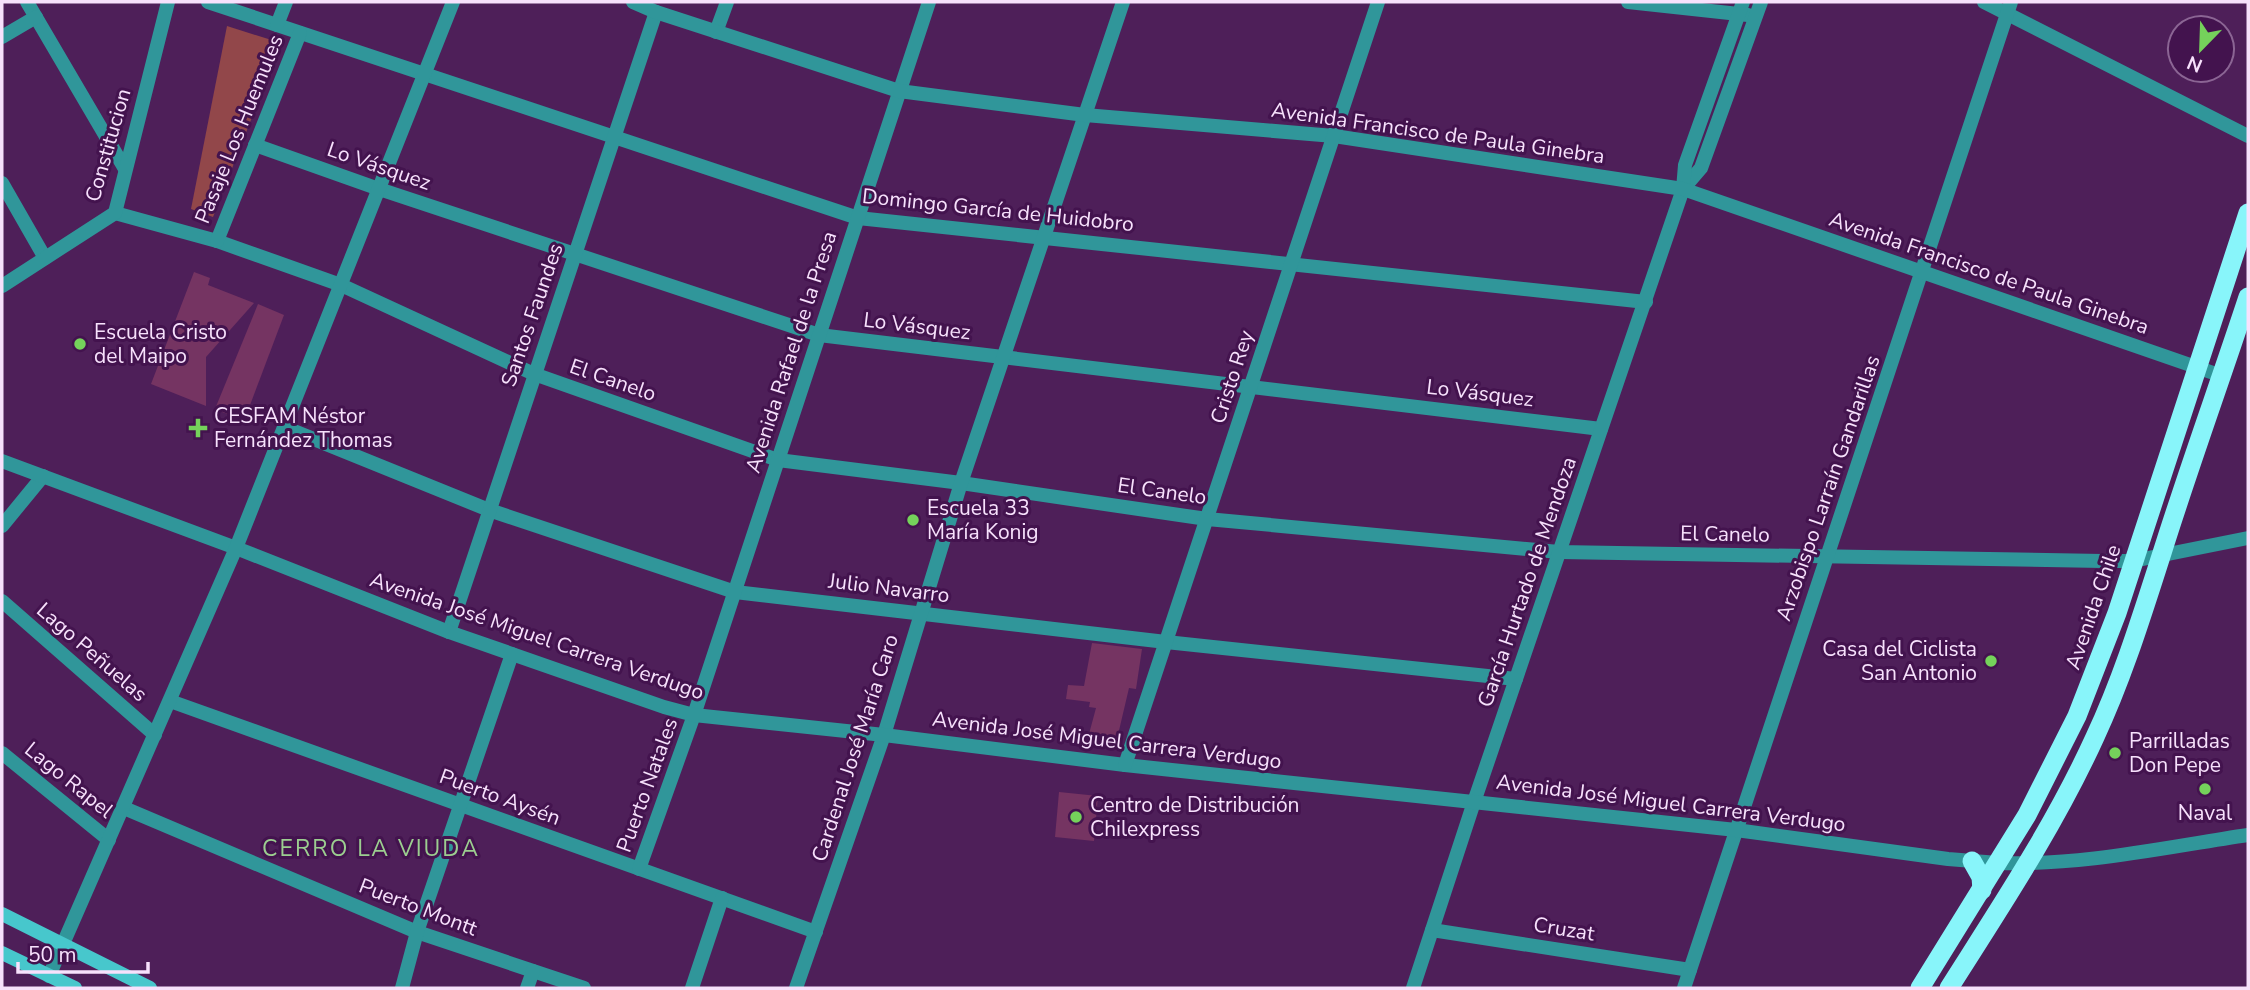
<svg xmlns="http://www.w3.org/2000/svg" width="2250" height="990" font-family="'Nunito Sans',sans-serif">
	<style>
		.green { fill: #92474a }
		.building { fill: #753462 }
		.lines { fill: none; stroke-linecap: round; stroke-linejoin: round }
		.minor { stroke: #30969a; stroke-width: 14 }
		.tertiary { stroke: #30969a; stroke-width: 14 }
		.secondary { stroke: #47c7cc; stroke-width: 14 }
		.trunk { stroke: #88f5fa; stroke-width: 19 }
		.poi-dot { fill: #75d25b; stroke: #43134e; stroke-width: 2.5 }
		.labels { text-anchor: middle; stroke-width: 6; stroke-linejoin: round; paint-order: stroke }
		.street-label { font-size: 21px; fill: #f7e1fc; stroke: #43134e }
		.poi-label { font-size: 21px; fill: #f7e1fc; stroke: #43134e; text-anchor: start }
		.neighbourhood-label { font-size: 23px; letter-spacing: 2px; fill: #9cce90; stroke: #43134e }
	</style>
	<rect width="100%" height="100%" fill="#4e1f59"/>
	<!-- green -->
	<path class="green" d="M227 26 281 43 213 217 191 209Z"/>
	<!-- building -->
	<g class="building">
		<path d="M194 272 210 278 208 285 254 303 206 357V406L151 384Z"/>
		<path d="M258 304 284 315 244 421 215 409Z"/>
		<path d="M1092 643 1142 649 1136 689 1129 688 1117 739 1106 742 1095 739V736L1089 734 1096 708 1089 707 1090 702 1066 699 1068 685 1084 686Z"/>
		<path d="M1059 792 1098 796 1094 841 1055 837Z"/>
	</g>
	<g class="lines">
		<!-- minor -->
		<g class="minor">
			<path d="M27 2 125 169"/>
			<path d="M208 2 858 218 1646 302"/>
			<path d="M1628 2 1748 15"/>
			<path d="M1984 2 2248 136"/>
			<path d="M277 25 286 2"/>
			<path d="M716 32 727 2"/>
			<path d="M2 37 36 17"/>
			<path d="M255 145 379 189 819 335 1601 429"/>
			<path d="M2 183 45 258"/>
			<path d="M1683 189 1701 168 1761 2"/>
			<path d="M115 213 217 241 341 285 534 374 778 460 961 483 1207 519 1559 552 2103 561H2133L2248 538"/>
			<path d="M217 241 300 33"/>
			<path d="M2 286 115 213 168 2"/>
			<path d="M284 427 489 510 735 592 1166 642 1516 679"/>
			<path d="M2 526 43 476"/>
			<path d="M2 601 155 735"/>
			<path d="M449 632 656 12"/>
			<path d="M170 701 816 932"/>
			<path d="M2 753 109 840"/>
			<path d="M124 808 417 932 584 988"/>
			<path d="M1998 863C2082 866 2166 847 2248 835"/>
			<path d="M639 869 694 715 929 2"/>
			<path d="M1432 930 1690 970"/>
			<path d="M402 988 417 932 512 654"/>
			<path d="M527 988 533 971"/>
			<path d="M692 988 722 898"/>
			<path d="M796 988 884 735 961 483 1123 2"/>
			<path d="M1413 988 1474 802 1683 189 1685 165 1743 2"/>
			<path d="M1684 988 2011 2"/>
		</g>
		<!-- tertiary -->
		<g class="tertiary">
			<path d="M633 2 656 12 899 91 1085 115 1334 136 1683 189 2222 376"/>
			<path d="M2 461 236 548 449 632 664 707 694 715 884 735 1125 765 1736 830 1948 859 1998 863"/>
			<path d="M1125 765 1378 2"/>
			<path d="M49 976 236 548 453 2"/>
		</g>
		<!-- secondary -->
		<g class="secondary">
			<path d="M2 914 150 988"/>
			<path d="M2 953 75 988"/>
		</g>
		<!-- trunk -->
		<g class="trunk">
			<path d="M1972 861 1981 877 1982 890"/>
			<path d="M1920 988 2027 815 2077 716 2117 613 2248 213"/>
			<path d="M1949 988C2001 906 2055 825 2095 737 2123 677 2142 615 2162 553 2189 467 2220 382 2248 297"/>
		</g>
	</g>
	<!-- markers -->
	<g class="poi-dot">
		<circle cx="80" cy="344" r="7"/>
		<path d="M194.5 417.5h7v7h7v7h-7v7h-7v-7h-7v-7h7z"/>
		<circle cx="913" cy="520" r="7"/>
		<circle cx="1991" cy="661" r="7"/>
		<circle cx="2115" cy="753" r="7"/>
		<circle cx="2205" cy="789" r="7"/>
		<circle cx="1076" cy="817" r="7"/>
	</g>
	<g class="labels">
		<!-- street labels -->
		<g class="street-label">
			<text transform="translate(239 129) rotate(-68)" y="7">Pasaje Los Huemules</text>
			<text transform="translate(1438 133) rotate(8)" y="7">Avenida Francisco de Paula Ginebra</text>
			<text transform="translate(108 145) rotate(-74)" y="7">Constitucion</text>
			<text transform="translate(379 166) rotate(19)" y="7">Lo Vásquez</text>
			<text transform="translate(998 210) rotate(6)" y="7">Domingo García de Huidobro</text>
			<text transform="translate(1989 273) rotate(19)" y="7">Avenida Francisco de Paula Ginebra</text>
			<text transform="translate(532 315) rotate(-71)" y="7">Santos Faundes</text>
			<text transform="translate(917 326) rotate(7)" y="7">Lo Vásquez</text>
			<text transform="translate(791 352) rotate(-72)" y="7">Avenida Rafael de la Presa</text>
			<text transform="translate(1232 377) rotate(-72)" y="7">Cristo Rey</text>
			<text transform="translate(613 380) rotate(19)" y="7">El Canelo</text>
			<text transform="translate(1480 393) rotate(7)" y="7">Lo Vásquez</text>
			<text transform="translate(1828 488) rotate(-71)" y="7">Arzobispo Larraín Gandarillas</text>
			<text transform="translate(1162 491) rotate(8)" y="7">El Canelo</text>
			<text transform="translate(1725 534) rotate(1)" y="7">El Canelo</text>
			<text transform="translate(1527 582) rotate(-71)" y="7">García Hurtado de Mendoza</text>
			<text transform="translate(889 588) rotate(7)" y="7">Julio Navarro</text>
			<text transform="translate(2093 607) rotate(-71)" y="7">Avenida Chile</text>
			<text transform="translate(537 636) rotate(19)" y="7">Avenida José Miguel Carrera Verdugo</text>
			<text transform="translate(92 652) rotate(41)" y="7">Lago Peñuelas</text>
			<text transform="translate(1107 740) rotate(7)" y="7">Avenida José Miguel Carrera Verdugo</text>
			<text transform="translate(855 748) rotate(-72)" y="7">Cardenal José María Caro</text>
			<text transform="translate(69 780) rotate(39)" y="7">Lago Rapel</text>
			<text transform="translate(647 785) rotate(-70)" y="7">Puerto Natales</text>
			<text transform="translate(500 797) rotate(20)" y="7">Puerto Aysén</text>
			<text transform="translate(1671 803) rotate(7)" y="7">Avenida José Miguel Carrera Verdugo</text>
			<text transform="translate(418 907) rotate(21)" y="7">Puerto Montt</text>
			<text transform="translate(1564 929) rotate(9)" y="7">Cruzat</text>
		</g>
		<!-- poi labels -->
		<g class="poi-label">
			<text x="94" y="339">Escuela Cristo<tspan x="94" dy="24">del Maipo</tspan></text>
			<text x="214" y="423">CESFAM Néstor<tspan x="214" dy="24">Fernández Thomas</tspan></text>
			<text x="927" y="515">Escuela 33<tspan x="927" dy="24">María Konig</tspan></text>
			<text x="1977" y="656" text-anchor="end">Casa del Ciclista<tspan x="1977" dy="24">San Antonio</tspan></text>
			<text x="2129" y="748">Parrilladas<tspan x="2129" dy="24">Don Pepe</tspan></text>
			<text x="1090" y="812">Centro de Distribución<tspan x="1090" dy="24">Chilexpress</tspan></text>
			<text x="2205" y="820" text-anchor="middle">Naval</text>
		</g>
		<!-- neighbourhood labels -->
		<g class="neighbourhood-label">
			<text x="371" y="856">CERRO LA VIUDA</text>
		</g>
	</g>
	<!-- border -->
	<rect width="2250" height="990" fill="none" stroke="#f7e1fc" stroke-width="7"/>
	<!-- north arrow -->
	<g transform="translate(2201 49) rotate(203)"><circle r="33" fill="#43134e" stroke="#8b6594" stroke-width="2"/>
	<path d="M0-5L12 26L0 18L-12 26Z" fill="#75d25b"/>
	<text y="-10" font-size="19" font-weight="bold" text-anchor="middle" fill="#f7e1fc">N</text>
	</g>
	<!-- scale -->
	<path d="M18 962v10h130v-10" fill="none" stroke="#f7e1fc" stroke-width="3.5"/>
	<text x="28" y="962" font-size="21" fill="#f7e1fc" stroke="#43134e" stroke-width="5" paint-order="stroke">50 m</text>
</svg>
